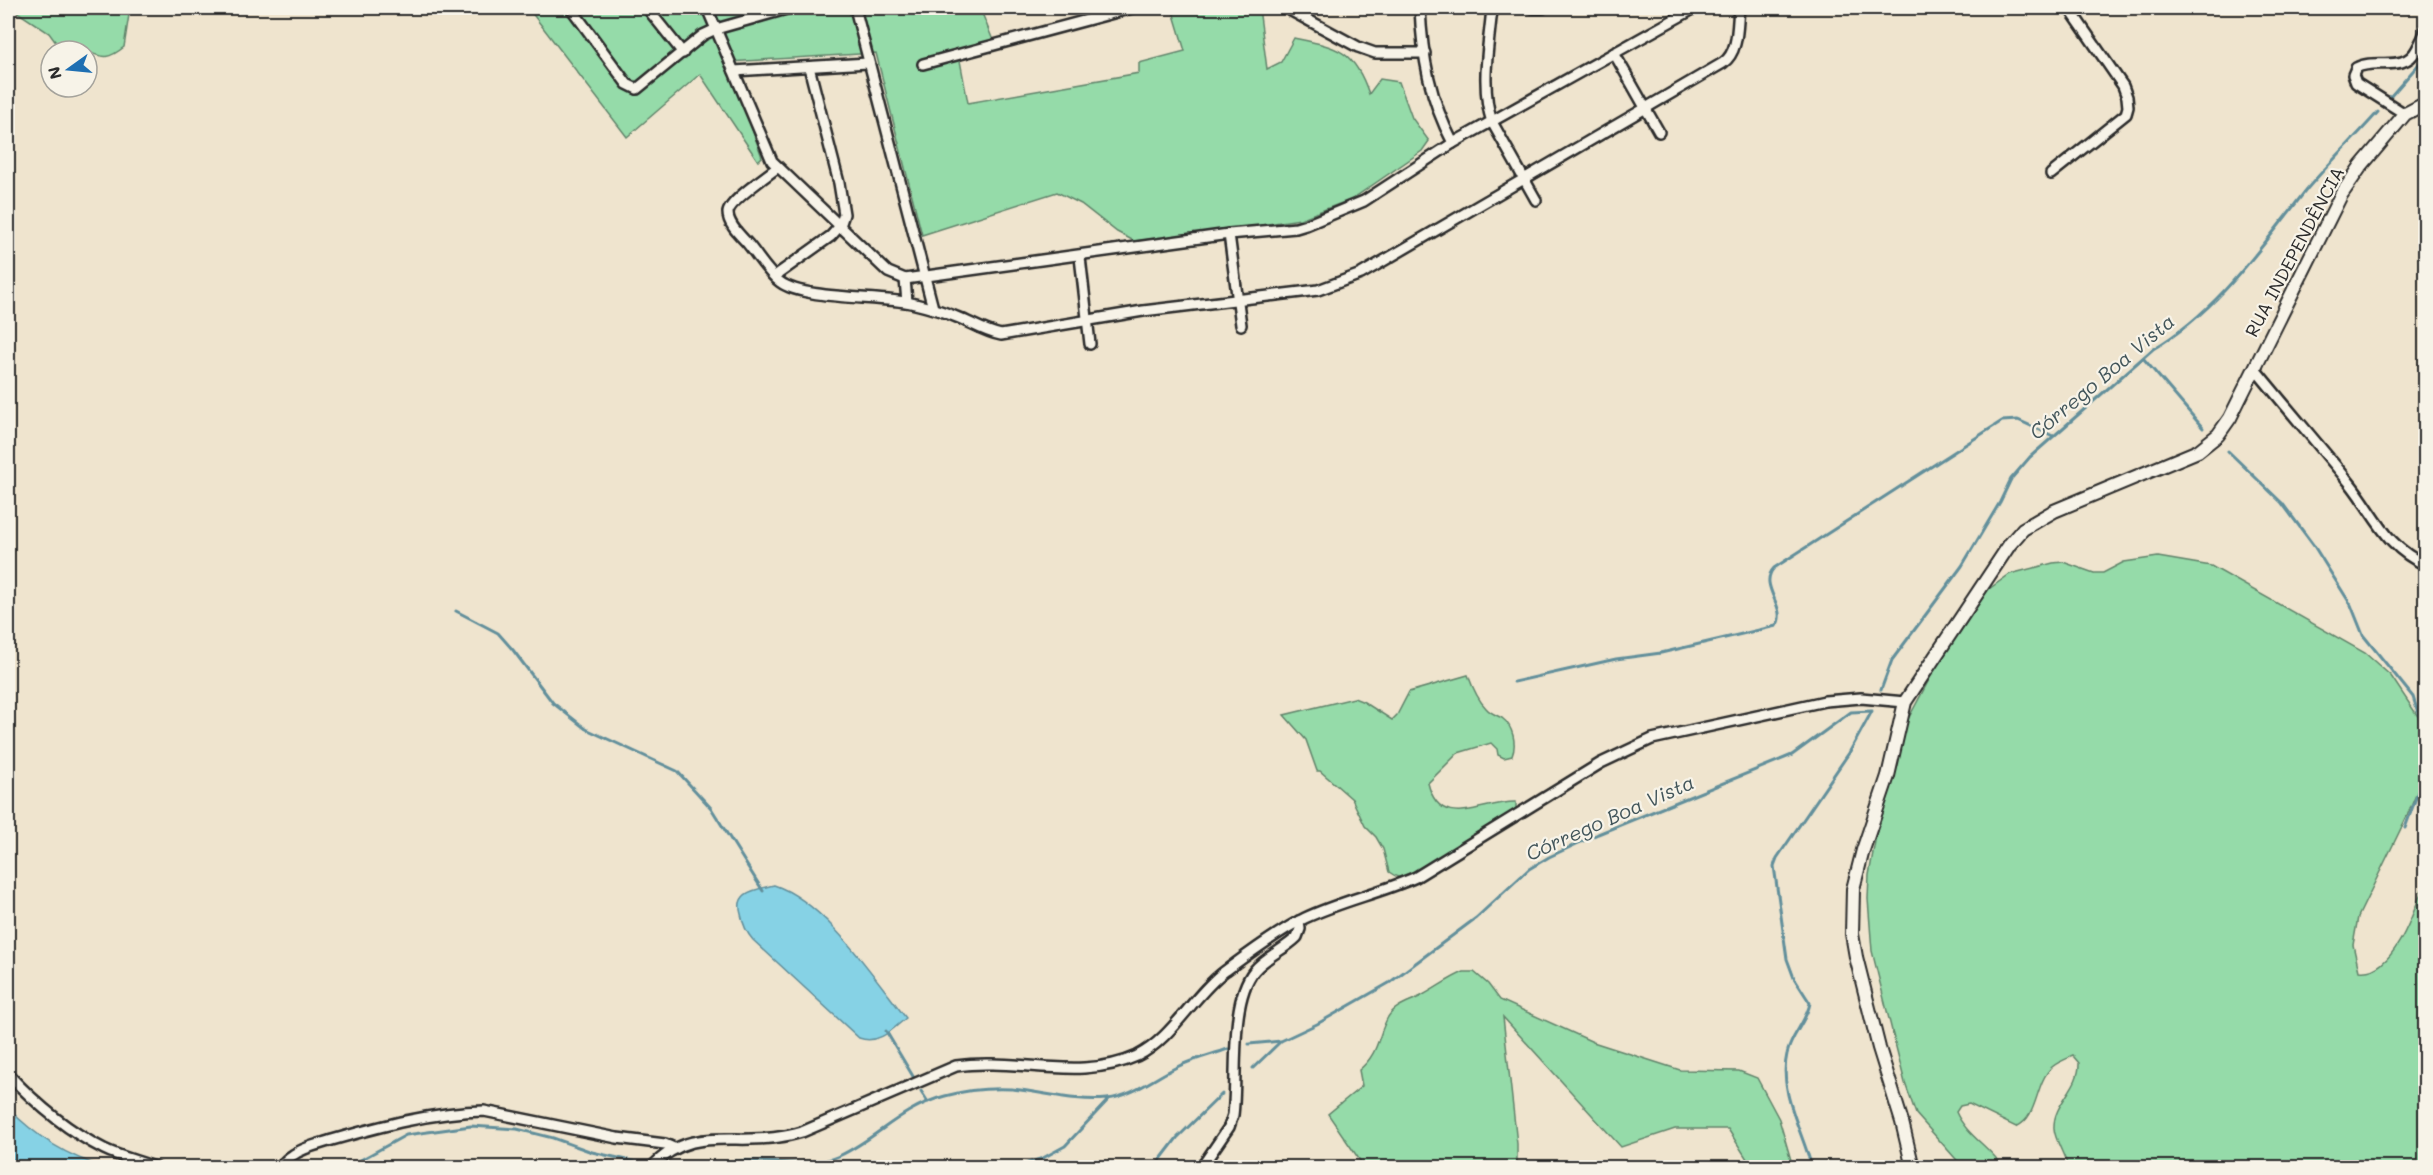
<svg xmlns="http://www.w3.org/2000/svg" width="2433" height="1175" font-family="Mali,sans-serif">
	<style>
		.green { fill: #95dba9; stroke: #60836a; stroke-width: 1.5 }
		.water { fill: #86d2e5; stroke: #628f9b; stroke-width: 1.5 }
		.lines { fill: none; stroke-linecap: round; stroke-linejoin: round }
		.stream { stroke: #628f9b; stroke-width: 3 }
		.minor-casing { stroke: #2b2b2b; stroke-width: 14 }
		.tertiary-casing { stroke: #2b2b2b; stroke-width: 16 }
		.minor { stroke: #f7f3e8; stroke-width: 9 }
		.tertiary { stroke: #f7f3e8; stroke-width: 12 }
		.labels { text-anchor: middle; stroke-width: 4.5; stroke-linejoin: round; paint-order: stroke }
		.street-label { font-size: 18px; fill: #2b2b2b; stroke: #f7f3e8 }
		.water-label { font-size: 20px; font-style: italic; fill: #42555a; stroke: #f7f3e8 }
	</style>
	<rect width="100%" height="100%" fill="#efe4ce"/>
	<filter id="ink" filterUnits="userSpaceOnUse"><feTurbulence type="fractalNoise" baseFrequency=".0167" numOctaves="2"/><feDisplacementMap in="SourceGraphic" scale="12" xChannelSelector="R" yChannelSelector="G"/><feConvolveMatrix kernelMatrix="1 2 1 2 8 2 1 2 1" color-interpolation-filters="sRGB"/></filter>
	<g filter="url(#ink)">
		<!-- green -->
		<g class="green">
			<path d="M11 8H130L124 47C107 61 102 57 85 51 76 48 66 46 57 44L49 33Z"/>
			<path d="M528 8H980L992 38 995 40 958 50 968 103 1139 73V63L1185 51 1172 8H1259L1267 69 1281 62 1294 38C1337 47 1354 49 1369 94L1380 79 1399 82 1412 118 1429 141 1422 151 1352 199 1300 219 1230 230 1134 241 1117 232 1081 204 1057 192 922 235 876 53 728 62 762 157 758 161 700 74 627 137Z"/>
			<path d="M2158 557 2211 566 2365 653 2391 676 2419 718 2425 739 2426 771 2407 816 2358 917 2353 945 2359 971C2394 977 2416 906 2425 881V1167H2068C2065 1156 2054 1138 2054 1128 2053 1103 2080 1088 2079 1063L2073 1056C2066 1059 2058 1062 2052 1067 2034 1084 2039 1117 2016 1127L1969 1104 1960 1106 1956 1112C1966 1135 1990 1147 2003 1167H1963L1916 1114 1905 1083 1872 951 1868 899 1869 875 1891 751 1953 635 1982 594 2010 574 2053 563 2063 562 2094 573H2103L2124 562Z"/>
			<path d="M1468 675C1472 686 1477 699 1486 708 1490 713 1496 715 1502 718 1513 726 1517 744 1512 756L1504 758 1498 755 1497 749 1491 743 1458 753 1428 783C1440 833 1482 801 1516 802V814C1501 831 1433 876 1411 879 1402 880 1396 877 1389 872L1383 849 1376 837 1365 826 1352 799 1320 771H1317L1306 740 1284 715 1354 698 1364 702 1392 720 1397 715 1409 692Z"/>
			<path d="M1464 972H1474L1488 984 1500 1000 1593 1042 1680 1070 1739 1071 1757 1078 1779 1119 1793 1167H1752L1728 1129H1675L1621 1147 1503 1017 1517 1144V1167H1361L1363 1165 1328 1114 1362 1086 1359 1070C1379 1054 1377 1037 1388 1017 1396 1004 1411 1002 1423 995 1438 987 1449 978 1464 972Z"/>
		</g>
		<!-- water -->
		<g class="water">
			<path d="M774 885C825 902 873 976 906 1018 892 1030 878 1045 859 1038L753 940C746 932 743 925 741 914 734 891 756 890 774 885Z"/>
			<path d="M8 1108C36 1137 66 1156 104 1167H25L8 1157Z"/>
		</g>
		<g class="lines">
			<!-- stream -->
			<g class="stream">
				<path d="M2390 97 2426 56"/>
				<path d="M2143 358 2203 428"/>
				<path d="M2228 451 2282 503 2314 546 2351 605 2363 635 2413 697 2426 737"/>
				<path d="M456 611 498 633 513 650 553 703 586 729 677 771 711 808 763 891"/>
				<path d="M1514 682 1616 659 1661 653 1776 626C1789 608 1757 586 1774 568L2002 421 2018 420 2053 436"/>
				<path d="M1881 690 1892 660 1962 566 2000 502 2011 479 2030 457 2153 349C2218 311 2261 247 2307 189 2329 163 2355 138 2378 112"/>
				<path d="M2405 828 2426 770"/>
				<path d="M886 1031 914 1078"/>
				<path d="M1249 1044 1281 1041 1317 1024 1389 983 1476 918 1529 869 1549 857 1598 834 1792 755 1851 712 1872 711 1849 753 1777 858 1774 866 1787 959 1794 978 1810 1003C1807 1021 1791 1035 1787 1054 1778 1092 1803 1132 1812 1168"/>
				<path d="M1253 1068 1280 1042"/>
				<path d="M921 1091 928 1102"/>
				<path d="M663 1166C689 1167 714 1162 740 1161 772 1159 808 1170 839 1156 878 1138 900 1108 945 1096 966 1090 990 1088 1012 1089 1044 1092 1075 1102 1107 1099 1133 1096 1154 1078 1177 1067 1193 1059 1211 1055 1228 1049"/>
				<path d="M346 1168 406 1135 471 1126 517 1129 553 1138 592 1152 645 1164"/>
				<path d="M1013 1168 1043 1158 1065 1146 1109 1099"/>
				<path d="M1154 1168 1177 1138 1222 1094"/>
			</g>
			<!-- minor casing -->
			<g class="minor-casing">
				<g id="minor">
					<path d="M571 8 627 84 637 89 703 35 716 29 790 8"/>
					<path d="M647 8 683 53"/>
					<path d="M707 8 772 161 888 272 905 279 1229 234 1296 228 1306 225 1364 201 1453 143 1695 8"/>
					<path d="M855 8 933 308"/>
					<path d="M1286 8 1358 47 1375 53H1425"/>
					<path d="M1420 8C1422 56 1430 100 1453 143"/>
					<path d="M1421 8H1441"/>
					<path d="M1492 8C1489 44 1480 86 1492 122L1536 200"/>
					<path d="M1533 8H1543"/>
					<path d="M1614 53 1659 132"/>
					<path d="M923 64 1132 8"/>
					<path d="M734 71 868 63"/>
					<path d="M2405 114 2356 83 2353 75 2356 68C2375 57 2404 74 2417 49 2421 41 2425 36 2426 27"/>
					<path d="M778 167C768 175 728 202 728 213 728 225 741 236 748 244 758 256 768 273 780 282 804 300 879 296 911 303 928 307 943 311 959 318 973 324 986 332 1001 335L1143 311 1318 290 1361 274 1723 63C1739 52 1737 26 1739 8"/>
					<path d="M2051 174 2126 114 2128 107 2127 97 2123 86 2069 8"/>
					<path d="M1229 234 1241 325"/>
					<path d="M1080 257 1090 344"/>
					<path d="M775 276 831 236 840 226 844 214 839 183 809 67"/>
					<path d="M905 279 907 302"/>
					<path d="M2255 369C2286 407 2318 444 2349 482 2375 514 2385 547 2426 565"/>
					<path d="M8 1074C36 1104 66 1130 104 1149 120 1157 139 1161 157 1168"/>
					<path d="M279 1168C283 1163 288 1158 293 1155 304 1147 320 1144 332 1140 381 1126 433 1112 484 1111L617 1138 665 1144 674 1148"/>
					<path d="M651 1168C690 1125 730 1145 779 1137 787 1136 795 1134 802 1132L956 1066C1016 1057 1080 1082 1137 1056 1172 1039 1194 994 1225 971 1248 954 1280 930 1305 918 1341 901 1380 893 1416 877L1601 763 1652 739 1825 701 1861 698 1905 702"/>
					<path d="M1201 1168 1229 1127 1233 1115C1238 1075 1229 1002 1254 971 1265 957 1284 950 1297 937L1300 929 1299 921"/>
				</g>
			</g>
			<!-- tertiary casing -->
			<g class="tertiary-casing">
				<path id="tertiary" d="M1913 1168 1902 1122 1879 1048 1856 957 1852 934 1853 889 1863 850 1888 776 1905 702 2010 544 2023 529 2054 511 2198 451 2218 435 2230 418 2341 195 2361 166 2405 114 2426 103"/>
			</g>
			<!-- minor -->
			<use href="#minor" class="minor"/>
			<!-- tertiary -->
			<use href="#tertiary" class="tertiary"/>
		</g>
	</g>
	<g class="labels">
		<!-- street labels -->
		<g class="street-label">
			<text transform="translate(2295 252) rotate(-62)" y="6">RUA INDEPENDÊNCIA</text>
		</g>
		<!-- water labels -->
		<g class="water-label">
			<text transform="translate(2102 377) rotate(-40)" y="7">Córrego Boa Vista</text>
			<text transform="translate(1610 818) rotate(-24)" y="7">Córrego Boa Vista</text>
		</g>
	</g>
	<!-- margin -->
	<rect width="2433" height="1175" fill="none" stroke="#f7f3e8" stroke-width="30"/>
	<rect x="15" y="15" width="2403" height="1145" fill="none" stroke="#2b2b2b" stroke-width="2" filter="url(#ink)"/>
	<!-- north arrow -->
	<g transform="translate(69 69) rotate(255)"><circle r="28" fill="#f7f3e8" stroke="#a5a39c" stroke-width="1.5"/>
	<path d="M0-4.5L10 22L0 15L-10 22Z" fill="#1f6fb2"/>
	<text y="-9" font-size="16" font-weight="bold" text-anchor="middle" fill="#2b2b2b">N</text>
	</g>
</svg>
